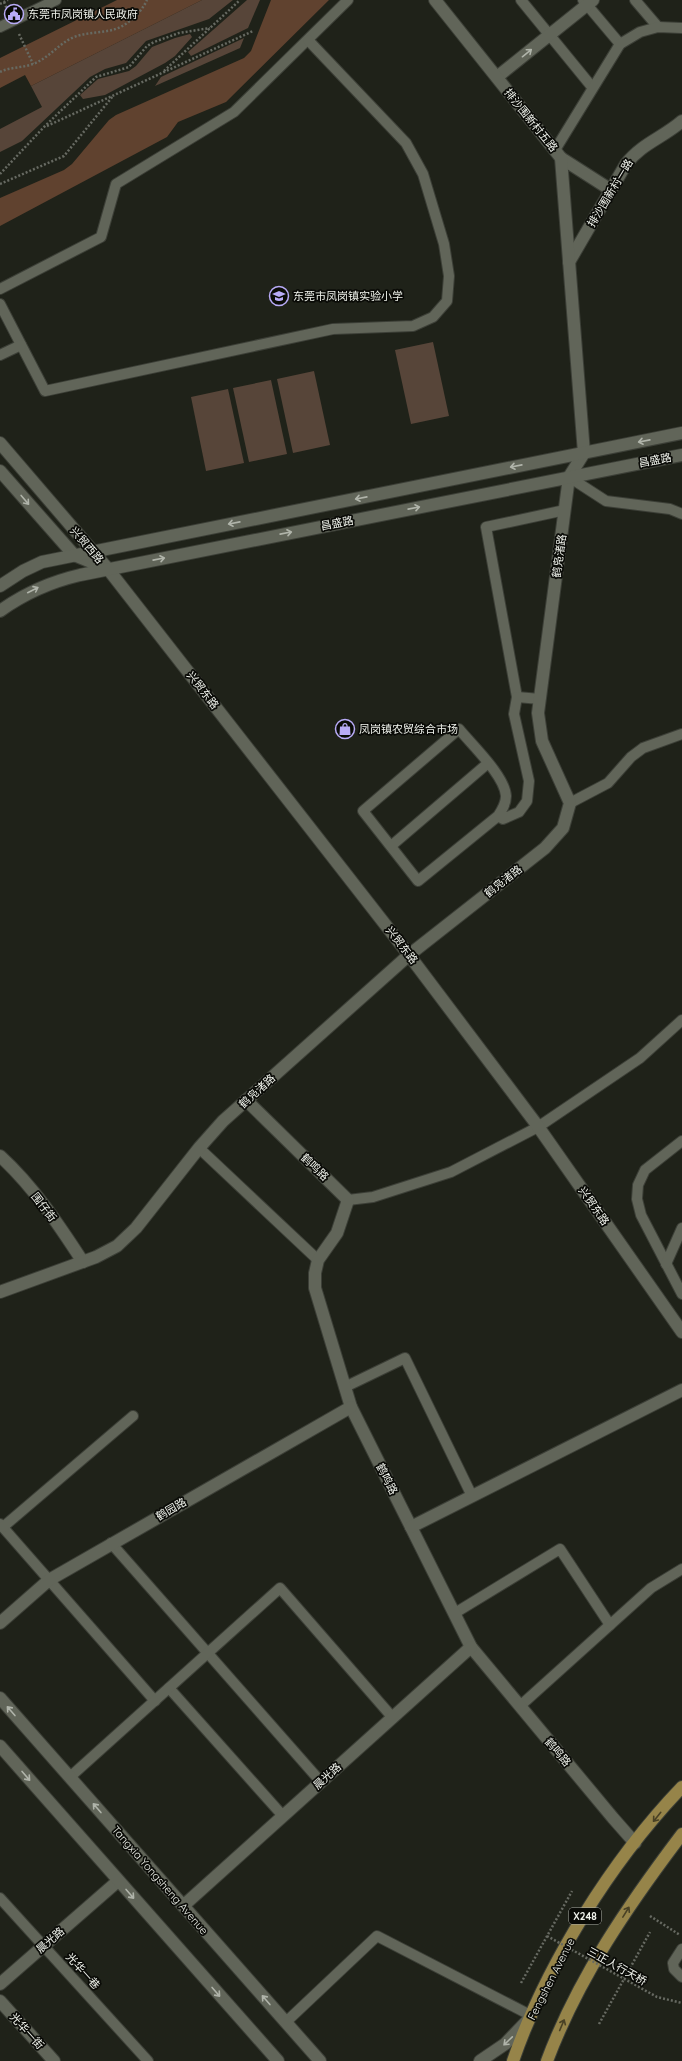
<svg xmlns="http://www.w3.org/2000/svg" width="682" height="2061" font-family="Quicksand,'Noto Sans SC',sans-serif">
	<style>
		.green { fill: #574539 }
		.forest { fill: #60422f }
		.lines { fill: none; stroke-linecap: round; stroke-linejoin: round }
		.service-casing { stroke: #3c3f37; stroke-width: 12 }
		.minor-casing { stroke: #3c3f37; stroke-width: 14 }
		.tertiary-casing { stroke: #3c3f37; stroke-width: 14 }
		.secondary-casing { stroke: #3c3f37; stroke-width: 14 }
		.primary-casing { stroke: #3c3f37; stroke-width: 14 }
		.path { stroke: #676a62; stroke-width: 2.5; stroke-dasharray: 2 2; stroke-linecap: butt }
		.service { stroke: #616559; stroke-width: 10 }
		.minor { stroke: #616559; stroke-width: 12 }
		.tertiary { stroke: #616559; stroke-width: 12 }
		.secondary { stroke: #616559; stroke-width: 12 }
		.primary { stroke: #968449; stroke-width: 12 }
		.path-bridge { stroke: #676a62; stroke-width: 2.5; stroke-dasharray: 2 2; stroke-linecap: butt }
		.oneway { stroke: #b0b4aa }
		.oneway2 { stroke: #494125 }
		.labels { text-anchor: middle; stroke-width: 3.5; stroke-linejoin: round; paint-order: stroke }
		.shield { fill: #0a0b07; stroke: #acaea8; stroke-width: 1 }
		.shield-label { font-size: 10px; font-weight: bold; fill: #f1f4ed }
		.poi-label { font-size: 11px; fill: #f1f4ed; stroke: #0a0b07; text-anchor: start }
		.street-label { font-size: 11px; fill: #f1f4ed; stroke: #0a0b07 }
	</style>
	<rect width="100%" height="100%" fill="#1f2219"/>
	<!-- green -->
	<g class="green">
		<path d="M202 0H233L209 19 146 41 126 63 105 69 90 77 22 141 0 152V129L42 107 31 86Z"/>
		<path d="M247 0H260L248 28 191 56 188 52Z"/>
		<path d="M190 34 192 37 175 56 165 63 105 95 83 99 80 95 98 79 129 71 136 66 152 47 175 38Z"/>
		<path d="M244 38 240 48 155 86 161 77Z"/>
		<path d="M433 342 449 416 411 424 395 350Z"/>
		<path d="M314 371 330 445 293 453 277 379Z"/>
		<path d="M271 380 287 454 249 462 233 388Z"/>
		<path d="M228 389 244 463 206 471 191 397Z"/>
	</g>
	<!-- forest -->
	<g class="forest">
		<path d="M117 0H202L31 86 25 75 0 88V58Z"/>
		<path d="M271 0H329L226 102 178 122 167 137 0 226V198L64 170 72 164 109 120 116 115 244 58 251 51Z"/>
	</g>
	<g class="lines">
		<!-- service casing -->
		<g class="service-casing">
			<g id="service">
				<path d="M521 0 592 87"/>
				<path d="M583 0 620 44"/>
				<path d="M635 0 658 27"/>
				<path d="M0 27 56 0"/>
				<path d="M555 150 620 44 640 32 658 27 682 28"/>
				<path d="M0 289 101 237 116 184 234 112 348 0"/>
				<path d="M0 304 45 391 333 329 413 326 433 317 447 301 449 276 444 244 423 174 406 143 308 40"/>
				<path d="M0 355 21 345"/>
				<path d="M569 477 606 501 670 509 682 514"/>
				<path d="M517 697 486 527 565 510"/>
				<path d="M570 803 608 783 631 757 643 748 682 734"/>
				<path d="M498 816C502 810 506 804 506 796 505 776 472 745 459 729L363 811 418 881 498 816 503 819 519 812 527 801 529 781 514 714 517 697 540 699"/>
				<path d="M391 846 487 764"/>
				<path d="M682 1141 645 1170 638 1185 637 1199 641 1215 682 1294"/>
				<path d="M199 1148 318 1260"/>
				<path d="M348 1200 373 1197 451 1172 538 1127 640 1058 682 1020"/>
				<path d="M666 1264 682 1228"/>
				<path d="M345 1387 405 1358 472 1496"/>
				<path d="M0 1524 155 1701"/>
				<path d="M3 1527 133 1416"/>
				<path d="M111 1543 321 1782"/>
				<path d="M455 1613 560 1549 610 1625"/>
				<path d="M169 1688 283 1816"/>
				<path d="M520 1706 651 1588 682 1569"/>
				<path d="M70 1777 280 1588 393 1718"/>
				<path d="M0 1898 148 2061"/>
				<path d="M682 1949 673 1963 674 1969 682 1977"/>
				<path d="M286 2022 377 1936 532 2016"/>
			</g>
		</g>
		<!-- minor casing -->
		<g class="minor-casing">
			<g id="minor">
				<path d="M497 77 593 0"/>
				<path d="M561 158 611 190"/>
				<path d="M569 262 626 164C641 144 664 137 682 121"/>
				<path d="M246 1100 348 1200 337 1233 318 1260 315 1273V1288L351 1407 471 1647 613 1818 635 1843"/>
				<path d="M0 1156C33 1186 59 1225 83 1262"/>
				<path d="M0 1292 96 1257 117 1246 136 1228 199 1148 223 1121 409 955 545 848 563 828 570 803 542 741 538 713 569 477 584 453 561 158 435 0"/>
				<path d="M411 1527 682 1390"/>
				<path d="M0 1623 49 1580 351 1407"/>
				<path d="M183 1906 471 1647"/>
				<path d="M0 1984 118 1881"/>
				<path d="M0 2001 54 2061"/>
			</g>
		</g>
		<!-- tertiary casing -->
		<g class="tertiary-casing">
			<g id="tertiary">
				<path d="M0 443 108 569 74 555 0 471"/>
				<path d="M108 569 409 955 537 1125 682 1332"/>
				<path d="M0 586 23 571 42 562 682 433"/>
				<path d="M0 611C25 593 50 582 80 575L682 455"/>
			</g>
		</g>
		<!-- secondary casing -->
		<g class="secondary-casing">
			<g id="secondary">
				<path d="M0 1698 320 2061"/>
				<path d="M0 1746 278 2061"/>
				<path d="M480 2061 505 2044 528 2020"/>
			</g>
		</g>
		<!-- primary casing -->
		<g class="primary-casing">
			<g id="primary">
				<path d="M513 2061C546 1965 612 1860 682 1787"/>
				<path d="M547 2061C578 1978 629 1904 682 1834"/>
			</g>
		</g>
		<!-- path -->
		<g class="path">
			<path d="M4 2 7 9"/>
			<path d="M0 4 8 0"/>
			<path d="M19 34 33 64"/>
			<path d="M164 71 240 0"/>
			<path d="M0 72C10 67 22 68 33 64 49 58 58 44 74 37 85 33 96 33 107 31 124 29 140 15 147 0"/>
			<path d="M47 126 253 31"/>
			<path d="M0 174 44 127 96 77 129 67 147 46 154 42 179 33 210 28"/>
			<path d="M0 184 64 156 113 96"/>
			<path d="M650 1916 680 1935"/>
			<path d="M521 1983 572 1891"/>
			<path d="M599 2024 650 1932"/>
		</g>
		<!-- service -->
		<use href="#service" class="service"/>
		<!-- minor -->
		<use href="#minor" class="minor"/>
		<!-- tertiary -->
		<use href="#tertiary" class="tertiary"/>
		<!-- secondary -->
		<use href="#secondary" class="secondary"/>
		<!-- primary -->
		<use href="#primary" class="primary"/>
		<!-- path-bridge -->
		<path class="path-bridge" d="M547 1936 657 1997 682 2003"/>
	</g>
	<!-- one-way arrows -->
	<defs><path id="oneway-shaft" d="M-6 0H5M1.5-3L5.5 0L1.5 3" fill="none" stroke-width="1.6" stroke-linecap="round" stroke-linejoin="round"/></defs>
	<g class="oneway">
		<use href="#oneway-shaft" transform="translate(527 53) rotate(-39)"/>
		<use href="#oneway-shaft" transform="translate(644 441) rotate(169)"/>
		<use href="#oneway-shaft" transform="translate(516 466) rotate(169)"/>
		<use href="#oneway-shaft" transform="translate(361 498) rotate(169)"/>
		<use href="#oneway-shaft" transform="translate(25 500) rotate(50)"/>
		<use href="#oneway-shaft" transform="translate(414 508) rotate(-11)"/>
		<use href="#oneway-shaft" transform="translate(234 523) rotate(169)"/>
		<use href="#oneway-shaft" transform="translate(286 533) rotate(-11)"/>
		<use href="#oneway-shaft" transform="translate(159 559) rotate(-11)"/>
		<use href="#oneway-shaft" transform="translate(33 590) rotate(-27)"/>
		<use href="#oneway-shaft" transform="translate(11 1711) rotate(-131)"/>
		<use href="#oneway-shaft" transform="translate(26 1776) rotate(49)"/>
		<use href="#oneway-shaft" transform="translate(97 1808) rotate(-131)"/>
		<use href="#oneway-shaft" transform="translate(130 1894) rotate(49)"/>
		<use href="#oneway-shaft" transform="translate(216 1992) rotate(49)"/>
		<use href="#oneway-shaft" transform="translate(266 2000) rotate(-131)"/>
		<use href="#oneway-shaft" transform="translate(508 2041) rotate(136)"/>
	</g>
	<g class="oneway2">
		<use href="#oneway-shaft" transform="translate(657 1817) rotate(129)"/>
		<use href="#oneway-shaft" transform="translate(626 1912) rotate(-58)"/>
		<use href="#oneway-shaft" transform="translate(562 2025) rotate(-67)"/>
	</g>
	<!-- icons -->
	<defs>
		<g id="civic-ring" transform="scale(1)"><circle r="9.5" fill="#0a0b07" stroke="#b8abf7" stroke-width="1.5"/><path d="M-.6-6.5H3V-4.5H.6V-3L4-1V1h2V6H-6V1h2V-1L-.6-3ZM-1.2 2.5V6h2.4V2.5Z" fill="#b8abf7"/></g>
		<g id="school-ring" transform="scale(1)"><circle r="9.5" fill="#0a0b07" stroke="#b8abf7" stroke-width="1.5"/><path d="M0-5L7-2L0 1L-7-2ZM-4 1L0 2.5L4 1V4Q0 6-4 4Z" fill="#b8abf7"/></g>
		<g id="shop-ring" transform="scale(1)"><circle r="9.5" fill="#0a0b07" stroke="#b8abf7" stroke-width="1.5"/><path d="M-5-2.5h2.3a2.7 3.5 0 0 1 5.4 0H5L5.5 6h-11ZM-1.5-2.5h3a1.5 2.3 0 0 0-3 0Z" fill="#b8abf7"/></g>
	</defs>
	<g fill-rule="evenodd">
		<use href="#civic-ring" x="14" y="14"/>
		<use href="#school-ring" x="279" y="296"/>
		<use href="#shop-ring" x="345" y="729"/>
	</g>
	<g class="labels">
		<!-- shield labels -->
		<rect class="shield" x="569" y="1908" width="32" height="16" rx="3"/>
		<g class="shield-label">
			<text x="585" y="1920">X248</text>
		</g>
		<!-- poi labels -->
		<g class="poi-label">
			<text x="28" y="18">东莞市凤岗镇人民政府</text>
			<text x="293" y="300">东莞市凤岗镇实验小学</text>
			<text x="359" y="733">凤岗镇农贸综合市场</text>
		</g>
		<!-- street labels -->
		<g class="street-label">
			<text transform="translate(531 120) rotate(51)" y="4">排沙围新村五路</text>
			<text transform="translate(610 193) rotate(-59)" y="4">排沙围新村一路</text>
			<text transform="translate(655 460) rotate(-11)" y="4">昌盛路</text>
			<text transform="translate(337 523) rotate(-11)" y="4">昌盛路</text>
			<text transform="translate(87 545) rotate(49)" y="4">兴贸西路</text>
			<text transform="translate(559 556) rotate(-82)" y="4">鹤凫渚路</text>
			<text transform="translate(203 690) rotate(52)" y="4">兴贸东路</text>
			<text transform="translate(503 881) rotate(-38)" y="4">鹤凫渚路</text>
			<text transform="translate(402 945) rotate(52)" y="4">兴贸东路</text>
			<text transform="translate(257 1091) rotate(-42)" y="4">鹤凫渚路</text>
			<text transform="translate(315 1167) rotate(44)" y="4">鹤鸣路</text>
			<text transform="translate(594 1206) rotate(55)" y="4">兴贸东路</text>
			<text transform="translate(44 1207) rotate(52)" y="4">围仔街</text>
			<text transform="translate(387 1479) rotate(63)" y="4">鹤鸣路</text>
			<text transform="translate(171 1509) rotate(-30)" y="4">鹤园路</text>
			<text transform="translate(558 1752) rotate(50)" y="4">鹤鸣路</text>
			<text transform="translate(327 1776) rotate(-42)" y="4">晨光路</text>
			<text transform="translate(160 1880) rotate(49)" y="4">Tangxia Yongsheng Avenue</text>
			<text transform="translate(50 1940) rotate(-41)" y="4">晨光路</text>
			<text transform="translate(617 1966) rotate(29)" y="4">三正人行天桥</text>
			<text transform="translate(83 1971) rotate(48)" y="4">光华一巷</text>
			<text transform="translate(551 1979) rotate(-63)" y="4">Fengshen Avenue</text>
			<text transform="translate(27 2031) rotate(48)" y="4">光华一街</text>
		</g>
	</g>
</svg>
